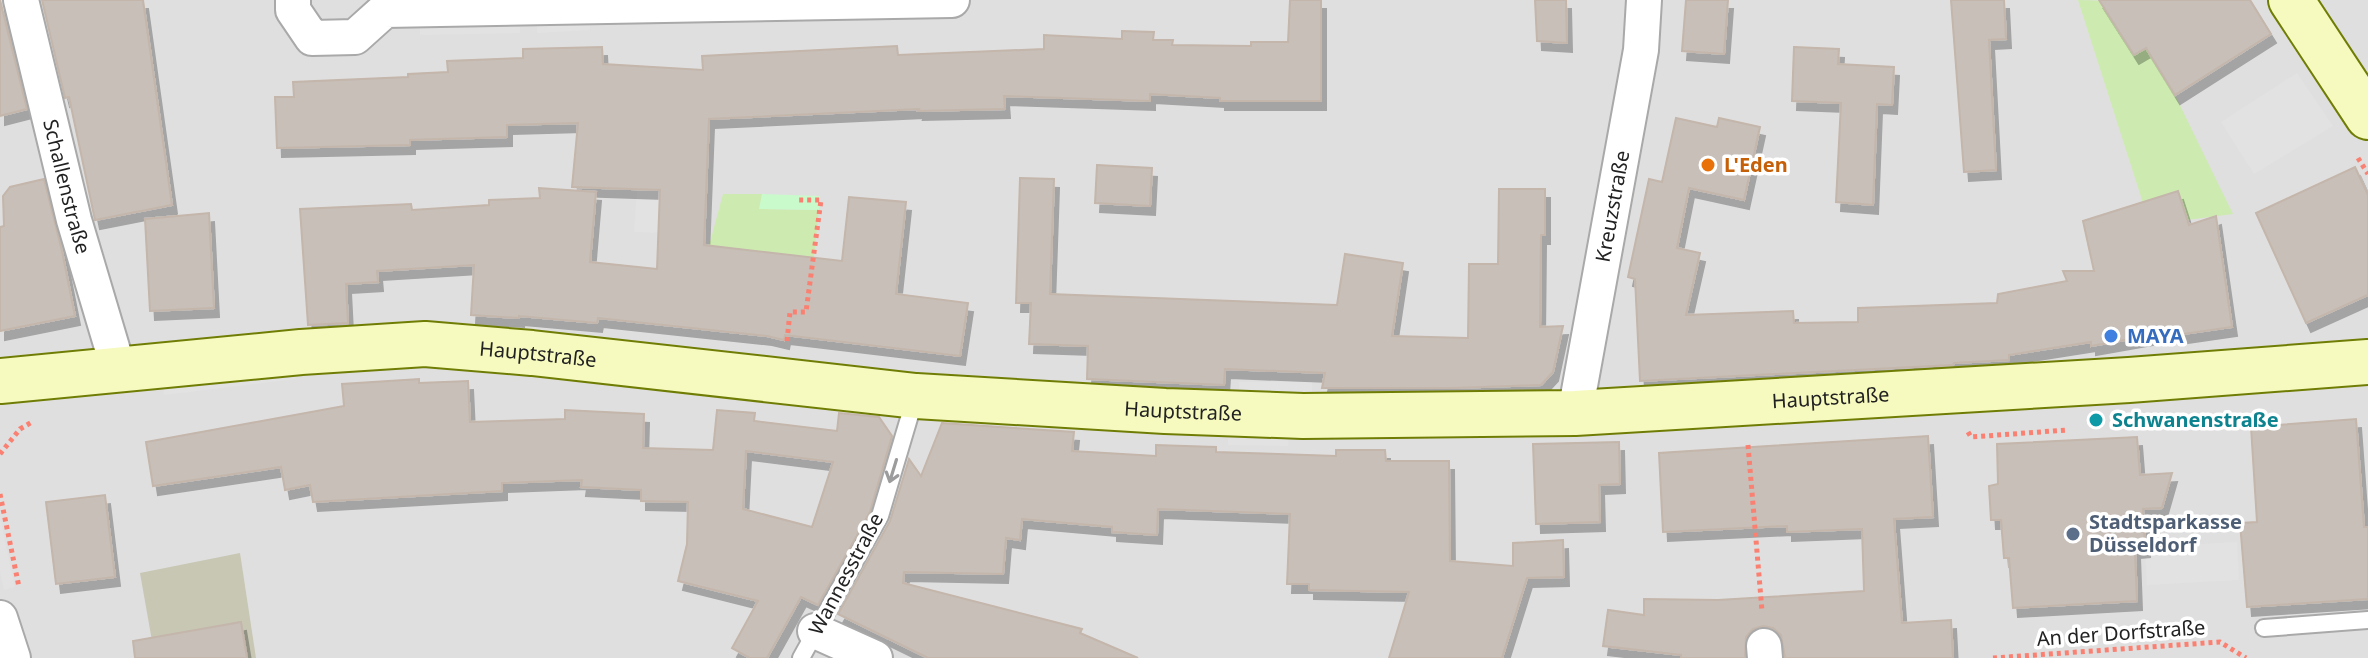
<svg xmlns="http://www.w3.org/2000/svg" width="2368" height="658" font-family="'Noto Sans',sans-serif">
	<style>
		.residential { fill: #e0dfdf }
		.construction { fill: #c7c7b4 }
		.grass { fill: #cdebb0 }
		.park { fill: #c8facc }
		.parking { fill: #e2e2e2 }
		.building { fill: #c7bfb8; stroke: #c4b6ab; stroke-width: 2; fill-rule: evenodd; filter: url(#shadow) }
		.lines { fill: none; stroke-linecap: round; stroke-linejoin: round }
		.lane-casing { stroke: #a9a9a9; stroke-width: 20 }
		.street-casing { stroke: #a9a9a9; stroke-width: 38 }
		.secondary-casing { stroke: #707d05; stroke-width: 48 }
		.path { stroke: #fa8072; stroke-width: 5; stroke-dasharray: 4 4; stroke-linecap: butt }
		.lane { stroke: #fff; stroke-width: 16 }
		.street { stroke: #fff; stroke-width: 34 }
		.secondary { stroke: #f7fabf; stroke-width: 44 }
		.oneway { stroke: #9c9c9c }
		.food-dot { fill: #e8710a; stroke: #fff; stroke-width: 3 }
		.shop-dot { fill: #3f7fe0; stroke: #fff; stroke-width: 3 }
		.culture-dot { fill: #0f9aa8; stroke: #fff; stroke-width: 3 }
		.service-dot { fill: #5c6f8a; stroke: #fff; stroke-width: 3 }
		.labels { text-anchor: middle; stroke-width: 7; stroke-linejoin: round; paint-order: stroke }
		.food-label { font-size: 20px; font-weight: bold; fill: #c56008; stroke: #fff; text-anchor: start }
		.street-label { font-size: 20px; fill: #222; stroke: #fff }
		.shop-label { font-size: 20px; font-weight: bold; fill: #366cbe; stroke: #fff; text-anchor: start }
		.culture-label { font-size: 20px; font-weight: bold; fill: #0d838f; stroke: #fff; text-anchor: start }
		.service-label { font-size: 20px; font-weight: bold; fill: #4e5e75; stroke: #fff; text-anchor: start }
	</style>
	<defs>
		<filter id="shadow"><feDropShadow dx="5" dy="9" stdDeviation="0" flood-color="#0004"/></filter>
	</defs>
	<rect width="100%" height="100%" fill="#f2efe9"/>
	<!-- residential -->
	<rect class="residential" x="0" y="0" width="2368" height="658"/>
	<!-- construction -->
	<path class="construction" d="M240 553 256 658H155L140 573Z"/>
	<!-- grass -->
	<g class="grass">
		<path d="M2078 0 2216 4 2155 63 2175 95 2233 214 2187 220 2143 203Z"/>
		<path d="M723 194H762L760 209 819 210 814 257 709 246Z"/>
	</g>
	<!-- park -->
	<path class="park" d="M762 194 820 196 819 210 759 209Z"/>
	<!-- parking -->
	<g class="parking">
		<path d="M590 20V30L537 33V22Z"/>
		<path d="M520 22V33L420 35V25Z"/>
		<path d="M2297 73 2333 126 2254 174 2221 122Z"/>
		<path d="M637 189 706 191 705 234 634 232Z"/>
		<path d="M295 369 296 379 164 395 163 383Z"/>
		<rect x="1239" y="382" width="73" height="13"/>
		<path d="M1228 430 1289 431 1288 446 1228 445Z"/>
		<path d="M0 517 15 587 4 590 0 572Z"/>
		<path d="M2237 542 2239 580 2147 585 2145 547Z"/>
	</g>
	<!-- building -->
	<g class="building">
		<path d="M0 0 27 109 0 116Z"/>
		<path d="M42 0H143L172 205 95 220 69 97 65 98Z"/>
		<path d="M1290 0H1321V101H1220V98L1150 94V101L1004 96 1005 109 918 111 919 109 709 119 704 245 842 261 849 197 906 202 896 294 968 303 960 356 785 335 784 340 767 336 598 318 597 323 519 316V318L471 315 474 265 377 271 378 282 346 284 348 323 308 325 300 209 411 204 412 210 489 205V200L540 198 539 188 596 192 590 262 657 269 660 190 572 187 578 123 507 125V137L410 140V145L277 148 275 97H294L293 82 408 77V74L448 72 447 61 523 58V49L602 47 603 64 703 70 702 56 897 46 898 55 1044 49V35L1122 39V31L1154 32 1153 40H1173L1172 45 1251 46V42H1288Z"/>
		<path d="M1535 0H1566L1567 43 1537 41Z"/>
		<path d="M1686 0H1728L1724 54 1682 51Z"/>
		<path d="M1951 0H2004L2006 39 1989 40 1996 170 1964 172Z"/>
		<path d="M2099 0H2250L2271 34 2175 95 2146 48 2134 55Z"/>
		<path d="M1794 47 1839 49 1838 64 1894 67 1892 105 1877 104 1873 205 1836 202 1841 103 1792 101Z"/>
		<path d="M1676 118 1717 127 1719 118 1760 127 1744 200 1689 188 1677 248 1700 253 1686 315 1793 311 1794 323 1858 322V308L1997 303 1998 294 2067 281 2063 271H2094L2083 221 2178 191 2189 225 2216 216 2232 327 2177 335 2176 331 2091 346V342L2009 355V360L1954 363 1953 365 1640 381 1635 279 1628 277 1649 179 1662 182Z"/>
		<path d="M1097 165 1152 168 1150 206 1095 203Z"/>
		<path d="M2355 167 2368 195V295L2306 323 2256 213Z"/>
		<path d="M1020 178 1054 179 1050 294 1337 305 1345 254 1403 263 1392 336 1468 338 1469 264H1498L1499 189H1545V235H1541L1540 327 1563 326 1553 372 1541 385 1453 388H1322L1325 373 1225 369 1224 385 1087 379 1088 346 1029 344 1031 303H1016Z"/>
		<path d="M44 179 62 251 75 316 0 331V227L4 226 3 196 10 187Z"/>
		<path d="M209 213 214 308 150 311 145 219Z"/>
		<path d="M419 379V383L468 381 470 422 565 419V410L644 414 643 448 713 450 717 410 755 413 754 421 837 431 839 413 879 417 892 436 870 512 818 605 801 597 767 658H750L732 648 758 601 678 581 687 544 688 502 641 501V490L581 487 582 480 502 483V491L313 502 310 485 285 490 281 467 153 486 146 442 344 406 342 384ZM746 451 833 462 812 527 743 509Z"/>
		<path d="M2356 419 2364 527H2368V599L2247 607 2240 523 2257 522 2251 427Z"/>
		<path d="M942 423 1074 432 1072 451 1156 456V445L1216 447V452L1336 456V450H1385L1386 461H1449L1450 561 1513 566V543L1563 540 1564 577 1527 578 1502 658H1389L1409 592 1309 590V584H1287L1290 514 1158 509 1157 535 1112 532V527L1022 519 1020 540 1006 538 1003 574 904 572 903 583 1082 629 1080 633 1138 658H928L838 614 890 521 909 459 921 476Z"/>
		<path d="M1928 436 1933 517 1894 519 1902 623 1951 620 1953 658H1785L1781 635 1773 628 1763 626 1753 629 1746 637 1745 658H1681V655L1603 646 1608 610 1644 615V599L1718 600 1864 591 1862 529 1787 532V526L1663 532 1659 453Z"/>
		<path d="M2137 437 2140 475 2172 473 2162 508 2143 509 2145 548 2135 549 2137 601 2013 608 2009 558H2004L2001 520H1991L1989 486 1998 484 1997 444Z"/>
		<path d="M1619 442 1620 484 1599 485 1600 522 1536 524 1533 444Z"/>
		<path d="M105 495 115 577 56 584 46 502Z"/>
		<path d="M241 622 247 658H135L133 641Z"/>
	</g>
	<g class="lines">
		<!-- lane casing -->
		<g class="lane-casing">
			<g id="lane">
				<path d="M2264 628 2368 620"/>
				<path d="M801 658 880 516 915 398"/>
			</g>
		</g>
		<!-- street casing -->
		<g class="street-casing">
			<g id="street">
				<path id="s1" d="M21 0 74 220 119 371"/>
				<path d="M293 0V10L312 38 355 37 385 10 952 0"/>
				<path id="s2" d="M1575 413 1641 50 1644 0"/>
				<path d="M0 618 13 658"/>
				<path d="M815 631 875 658"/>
				<path d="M1764 646 1765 658"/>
			</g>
		</g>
		<!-- secondary casing -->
		<g class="secondary-casing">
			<g id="secondary">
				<path d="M2291 0 2368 117"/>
				<path id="s3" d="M0 381 301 352 425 344 532 353 916 396 1165 411 1303 416 1575 413 2129 380 2368 362"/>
			</g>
		</g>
		<!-- path -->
		<g class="path">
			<path d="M2358 158 2368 174"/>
			<path d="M787 341 790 312H806L821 200H796"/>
			<path d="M1968 432 1971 437 2067 430"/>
			<path d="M1748 445 1762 611"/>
			<path d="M0 454 20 429 32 422"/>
			<path d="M0 494 19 587"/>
			<path d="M1993 658 2220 642 2246 658"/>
		</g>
		<!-- lane -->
		<use href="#lane" class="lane"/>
		<!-- street -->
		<use href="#street" class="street"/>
		<!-- secondary -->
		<use href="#secondary" class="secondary"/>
	</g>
	<!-- one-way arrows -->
	<defs><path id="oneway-shaft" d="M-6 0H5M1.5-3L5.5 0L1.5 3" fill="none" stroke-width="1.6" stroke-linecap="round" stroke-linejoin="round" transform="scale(2)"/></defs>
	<use class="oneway" href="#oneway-shaft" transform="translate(893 471) rotate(107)"/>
	<!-- markers -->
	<circle class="food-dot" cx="1708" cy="165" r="8"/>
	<circle class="shop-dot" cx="2111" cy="336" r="8"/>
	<circle class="culture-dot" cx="2096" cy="420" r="8"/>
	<circle class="service-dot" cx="2073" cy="534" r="8"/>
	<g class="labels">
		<!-- food labels -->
		<g class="food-label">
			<text x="1724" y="172">L'Eden</text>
		</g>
		<!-- street labels -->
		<g class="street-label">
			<text dy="7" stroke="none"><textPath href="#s1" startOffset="192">Schallenstraße</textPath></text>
			<text dy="7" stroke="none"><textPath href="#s2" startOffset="210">Kreuzstraße</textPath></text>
			<text dy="7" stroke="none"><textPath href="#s3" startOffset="540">Hauptstraße</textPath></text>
			<text dy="7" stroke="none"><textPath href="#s3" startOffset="1836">Hauptstraße</textPath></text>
			<text dy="7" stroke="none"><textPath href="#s3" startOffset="1188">Hauptstraße</textPath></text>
			<text transform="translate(846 574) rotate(-62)" y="7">Wannesstraße</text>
			<text transform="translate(2121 633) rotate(-4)" y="7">An der Dorfstraße</text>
		</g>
		<!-- shop labels -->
		<g class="shop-label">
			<text x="2127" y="343">MAYA</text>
		</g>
		<!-- culture labels -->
		<g class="culture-label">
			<text x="2112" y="427">Schwanenstraße</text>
		</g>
		<!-- service labels -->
		<g class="service-label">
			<text x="2089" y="529">Stadtsparkasse<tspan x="2089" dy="23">Düsseldorf</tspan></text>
		</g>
	</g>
</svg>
